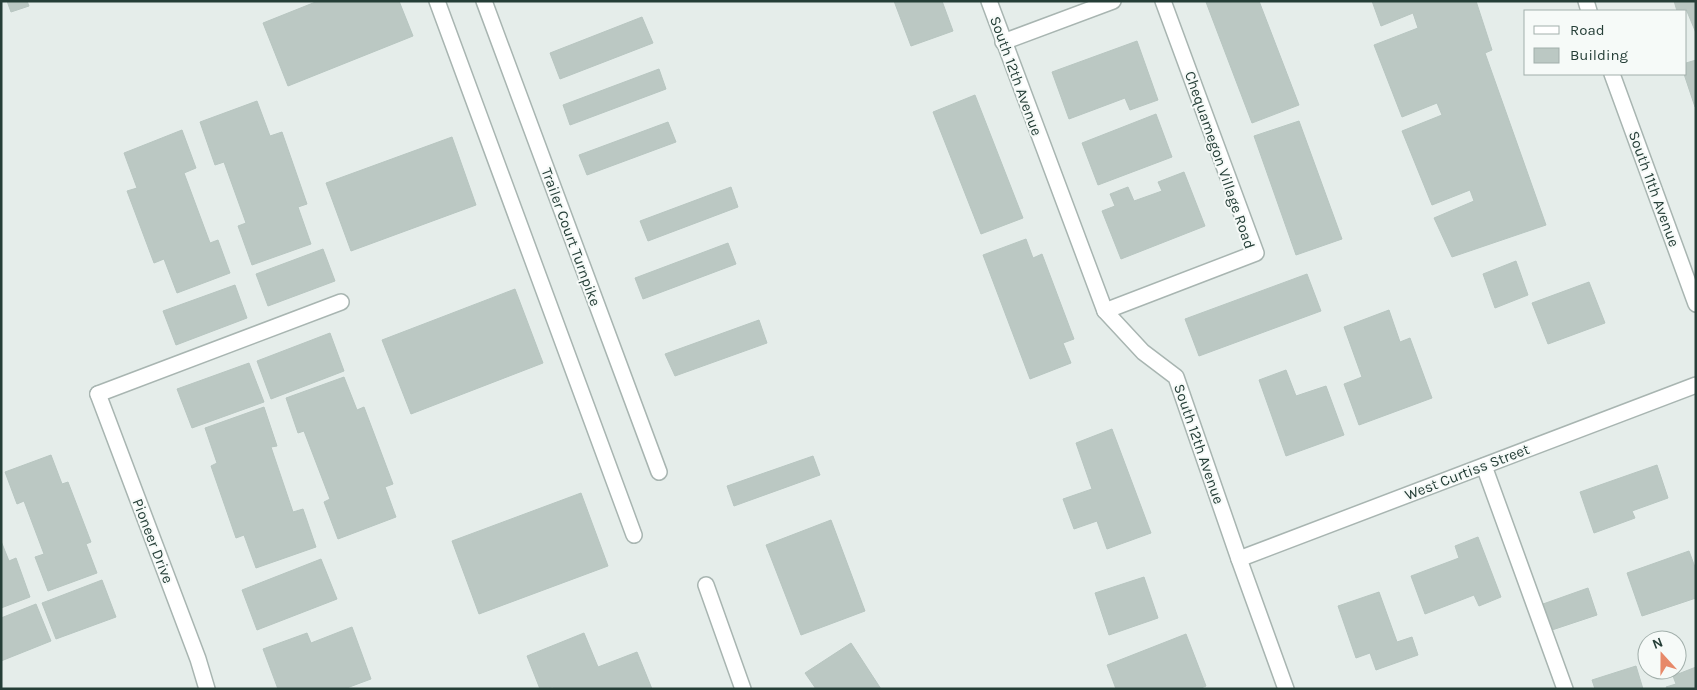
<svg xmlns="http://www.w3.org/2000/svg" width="1697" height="690" font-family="Karla,sans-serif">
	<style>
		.building { fill: #bbc8c3; stroke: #b8c6c1 }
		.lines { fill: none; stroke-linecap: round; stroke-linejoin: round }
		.service-casing { stroke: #a8b5b1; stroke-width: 18 }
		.minor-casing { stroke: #a8b5b1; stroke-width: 18 }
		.tertiary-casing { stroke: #a8b5b1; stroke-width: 18 }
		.service { stroke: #fff; stroke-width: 15 }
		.minor { stroke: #fff; stroke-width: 15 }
		.tertiary { stroke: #fff; stroke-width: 15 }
		.labels { text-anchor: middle; stroke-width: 4; stroke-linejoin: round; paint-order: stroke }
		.street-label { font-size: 15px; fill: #253e37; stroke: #f6faf8 }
	</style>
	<rect width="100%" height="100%" fill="#e5edea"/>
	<!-- building -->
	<g class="building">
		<path d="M7 1H27L29 6 11 12Z"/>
		<path d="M318 1H399L413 36 288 86 263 23Z"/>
		<path d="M894 1H942L953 31 911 46Z"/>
		<path d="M1259 1 1299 105 1252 123 1206 2Z"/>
		<path d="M1372 1H1476L1492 50 1485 53 1546 225 1452 257 1434 218 1474 201 1470 190 1432 205 1402 131 1442 115 1437 103 1402 117 1374 45 1418 28 1413 13 1381 26Z"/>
		<path d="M1674 1H1696V33L1686 9 1677 11Z"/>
		<path d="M642 17 653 43 560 79 550 53Z"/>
		<path d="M1137 41 1158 100 1130 110 1125 98 1069 119 1052 72Z"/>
		<path d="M1696 60V107H1695L1684 74H1686V63Z"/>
		<path d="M659 69 666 89 570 125 563 105Z"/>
		<path d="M975 95 1023 218 981 234 933 112Z"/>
		<path d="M257 101 270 136 282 132 307 204 298 207 311 244 252 265 238 226 246 223 224 162 215 165 200 122Z"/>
		<path d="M1156 114 1172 157 1098 185 1082 143Z"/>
		<path d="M1299 121 1342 239 1296 255 1254 136Z"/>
		<path d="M668 122 676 142 587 175 579 155Z"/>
		<path d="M182 130 196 168 184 173 210 243 218 240 230 273 177 293 164 259 154 263 127 191 137 188 124 153Z"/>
		<path d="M452 137 476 205 351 251 326 183Z"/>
		<path d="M1184 172 1205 226 1121 259 1102 211 1115 206 1110 194 1128 187 1134 201 1162 191 1158 182Z"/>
		<path d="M731 187 738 207 648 241 640 221Z"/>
		<path d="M1026 239 1033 258 1042 254 1074 339 1063 343 1071 363 1030 379 983 255Z"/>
		<path d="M728 243 736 264 643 299 635 278Z"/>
		<path d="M323 249 335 281 268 306 256 274Z"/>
		<path d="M1516 261 1528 295 1495 308 1483 274Z"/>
		<path d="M1307 274 1321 311 1199 356 1185 319Z"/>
		<path d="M1589 282 1605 323 1548 344 1532 303Z"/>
		<path d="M235 285 247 318 176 345 163 311Z"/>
		<path d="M515 289 543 363 411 414 382 340Z"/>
		<path d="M1389 310 1400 342 1410 338 1432 398 1359 425 1344 384 1362 377 1344 327Z"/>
		<path d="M759 320 767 343 675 376 665 354Z"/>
		<path d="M330 333 344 371 271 399 257 361Z"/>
		<path d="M249 363 264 402 192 428 177 389Z"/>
		<path d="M1286 370 1296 396 1326 386 1344 435 1286 456 1259 380Z"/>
		<path d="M344 377 357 410 364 407 393 484 385 487 396 517 338 539 324 502 330 499 304 431 298 433 286 398Z"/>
		<path d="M264 407 277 446 271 447 293 512 303 509 316 547 256 568 244 535 236 538 211 466 217 463 205 428Z"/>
		<path d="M1112 429 1151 533 1107 549 1097 521 1074 529 1063 499 1092 489 1076 443Z"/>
		<path d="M51 455 62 484 68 482 91 542 86 544 97 573 48 591 35 557 44 554 24 501 17 504 5 472Z"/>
		<path d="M813 456 820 475 734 506 727 486Z"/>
		<path d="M1657 465 1668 498 1632 511 1635 518 1594 533 1580 492Z"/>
		<path d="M581 493 608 566 479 614 452 541Z"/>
		<path d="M831 520 865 611 801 635 766 545Z"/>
		<path d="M1478 537 1501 597 1479 606 1474 595 1425 614 1411 576 1459 558 1455 546Z"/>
		<path d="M1 541 9 561 16 558 30 597 1 608Z"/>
		<path d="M1689 551 1696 570V598L1642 616 1627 573Z"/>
		<path d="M321 559 337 599 257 630 242 590Z"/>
		<path d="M1144 577 1158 618 1109 635 1095 593Z"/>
		<path d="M102 580 116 617 56 639 42 603Z"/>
		<path d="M1588 588 1597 615 1552 630 1543 604Z"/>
		<path d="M1379 592 1397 642 1412 637 1418 655 1376 670 1370 653 1356 658 1338 606Z"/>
		<path d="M36 604 51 641 1 661V618Z"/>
		<path d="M352 627 371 679 344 689H278L263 649 307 633 311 643Z"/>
		<path d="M584 633 598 667 637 652 652 689H554L553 687 540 689 527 656Z"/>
		<path d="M1186 634 1206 686 1199 689H1116L1107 665Z"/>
		<path d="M851 643 881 689H816L805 673Z"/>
		<path d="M1636 666 1643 689H1595L1592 680Z"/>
		<path d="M1696 667V689H1667L1666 687 1676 684 1673 676Z"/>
	</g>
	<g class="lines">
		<!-- service casing -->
		<g class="service-casing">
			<g id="service">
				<path d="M484 1 659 472"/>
				<path d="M98 394 341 302"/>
				<path d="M1484 466 1565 689"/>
			</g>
		</g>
		<!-- minor casing -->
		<g class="minor-casing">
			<g id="minor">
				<path d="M437 1 634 535"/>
				<path d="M989 1 1105 311 1143 352 1176 377 1239 559 1286 689"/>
				<path d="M1003 42 1113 1"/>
				<path d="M1105 311 1256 253 1163 1"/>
				<path d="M98 394 198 659 207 689"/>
				<path d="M1239 559 1696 385"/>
				<path d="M706 585 743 689"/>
			</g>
		</g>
		<!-- tertiary casing -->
		<g class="tertiary-casing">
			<g id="tertiary">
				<path d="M1586 1 1589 11"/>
				<path d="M1612 74 1696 304"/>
			</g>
		</g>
		<!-- service -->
		<use href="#service" class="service"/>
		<!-- minor -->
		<use href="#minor" class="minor"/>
		<!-- tertiary -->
		<use href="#tertiary" class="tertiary"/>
	</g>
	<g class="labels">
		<!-- street labels -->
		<g class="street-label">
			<text transform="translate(1016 76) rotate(70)" y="5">South 12th Avenue</text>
			<text transform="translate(1220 160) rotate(71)" y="5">Chequamegon Village Road</text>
			<text transform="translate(1654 189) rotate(70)" y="5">South 11th Avenue</text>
			<text transform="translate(571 237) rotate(70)" y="5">Trailer Court Turnpike</text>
			<text transform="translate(1199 444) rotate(71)" y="5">South 12th Avenue</text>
			<text transform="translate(1467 472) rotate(-21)" y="5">West Curtiss Street</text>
			<text transform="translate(153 541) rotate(69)" y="5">Pioneer Drive</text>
		</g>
	</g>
	<!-- border -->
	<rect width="1697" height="690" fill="none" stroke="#253e37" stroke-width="5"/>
	<!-- legend -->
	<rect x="1524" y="10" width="162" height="65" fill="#f6faf8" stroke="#a2afab"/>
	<rect x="1534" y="26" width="25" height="8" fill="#ffffff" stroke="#a2afab"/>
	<text x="1570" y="35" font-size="15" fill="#253e37">Road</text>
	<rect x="1534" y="48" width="25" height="15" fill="#bbc8c3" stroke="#a2afab"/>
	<text x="1570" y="60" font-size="15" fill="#253e37">Building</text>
	<!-- north arrow -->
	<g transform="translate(1662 655) rotate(339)"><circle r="24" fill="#f6faf8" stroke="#a2afab"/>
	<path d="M0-4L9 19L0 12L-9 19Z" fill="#e78969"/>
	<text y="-8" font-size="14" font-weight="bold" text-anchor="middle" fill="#253e37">N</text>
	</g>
</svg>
